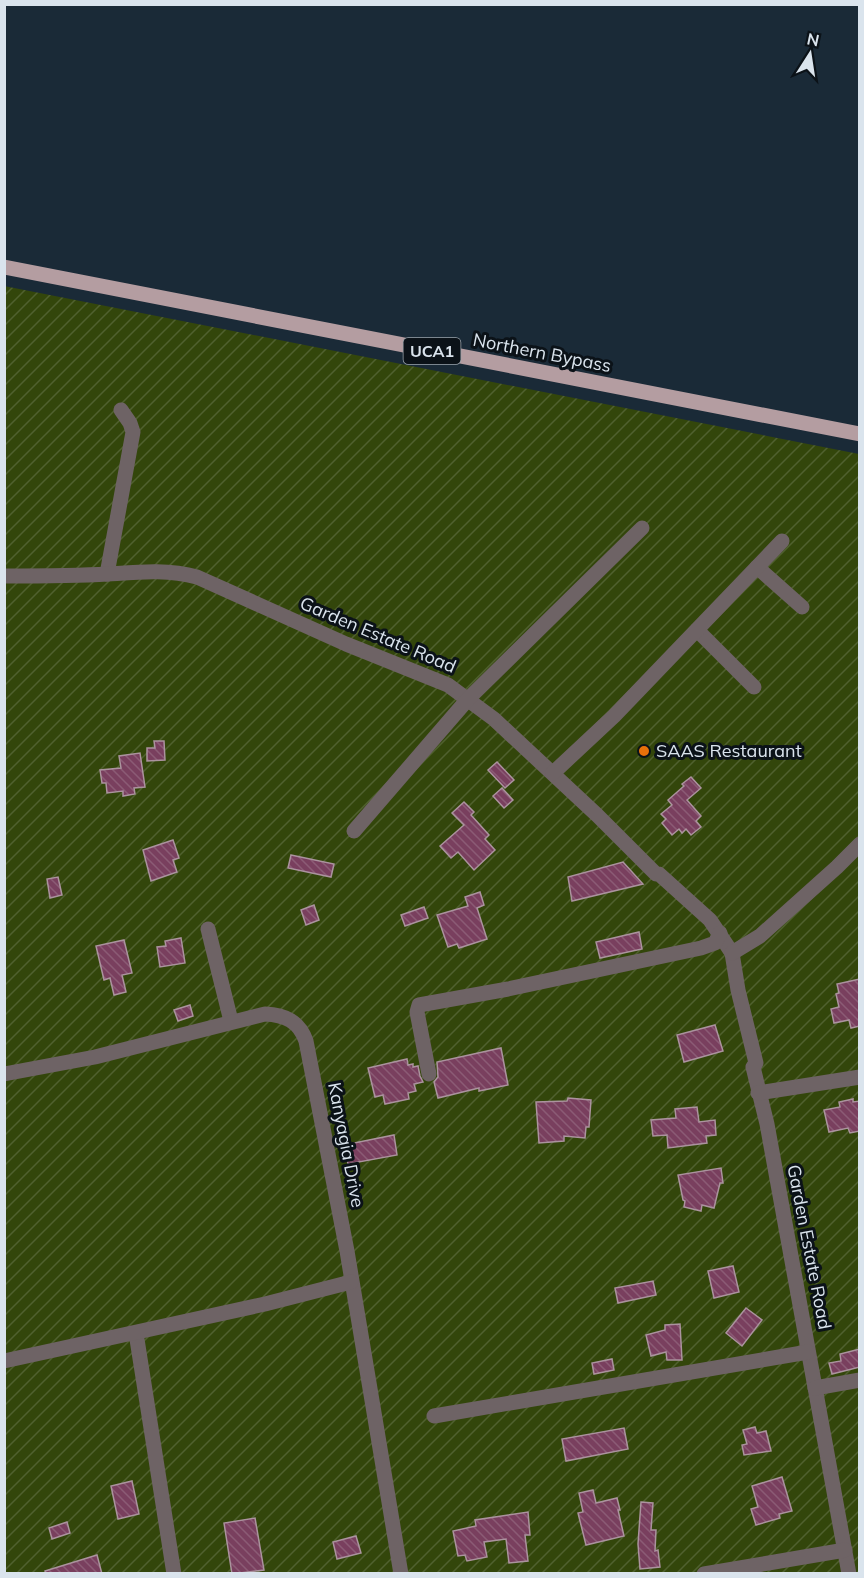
<svg xmlns="http://www.w3.org/2000/svg" width="864" height="1578" font-family="Mulish,sans-serif">
	<style>
		.garden { fill: url(#garden-furrows) }
		.building { fill: url(#building-back-hatch); stroke: #ab939e; stroke-width: 1.5 }
		.lines { fill: none; stroke-linecap: round; stroke-linejoin: round }
		.minor { stroke: #6e6365; stroke-width: 15 }
		.major { stroke: #b49da1; stroke-width: 15 }
		.food-dot { fill: #e8710a; stroke: #0b1218; stroke-width: 2 }
		.labels { text-anchor: middle; stroke-width: 6; stroke-linejoin: round; paint-order: stroke }
		.shield { fill: #0b1218; stroke: #9ca5ad; stroke-width: 1.5 }
		.shield-label { font-size: 16px; font-weight: bold; fill: #dae4ed }
		.street-label { font-size: 18px; fill: #dae4ed; stroke: #0b1218 }
		.poi-label { font-size: 18px; fill: #dae4ed; stroke: #0b1218; text-anchor: start }
	</style>
	<defs>
		<pattern id="garden-furrows" width="10" height="10" patternUnits="userSpaceOnUse" patternTransform="scale(1.5)"><rect width="10" height="10" fill="#33460b"/><path d="M-1 1l2-2M0 10L10 0M9 11l2-2" fill="none" stroke="#50612f"/></pattern>
		<pattern id="building-back-hatch" width="6" height="6" patternUnits="userSpaceOnUse" patternTransform="scale(1.5)"><rect width="6" height="6" fill="#793f5e"/><path d="M-1 5l2 2M0 0l6 6M5-1l2 2" fill="none" stroke="#8b5b75"/></pattern>
	</defs>
	<rect width="100%" height="100%" fill="#1a2a37"/>
	<!-- garden -->
	<path class="garden" d="M4 286 859 454V1573H5Z"/>
	<!-- building -->
	<g class="building">
		<path d="M154 741H164L165 760 147 761V748H155Z"/>
		<path d="M140 753 145 787 134 788 135 794 123 796V791L107 793 106 783H102L100 770 121 768 119 756Z"/>
		<path d="M497 762 514 780 505 788 488 770Z"/>
		<path d="M691 777 701 788 687 800 701 816 696 821 701 827 691 835 686 829 682 833 679 829 672 835 662 823 666 819 661 814 672 805 668 800 684 786 682 784Z"/>
		<path d="M502 788 513 800 504 808 493 796Z"/>
		<path d="M464 802 474 812 471 815 489 835 485 839 495 850 474 870 458 852 451 858 440 846 464 825 452 813Z"/>
		<path d="M173 840 179 858 173 860 177 872 151 881 143 850Z"/>
		<path d="M291 855 334 864 331 877 288 868Z"/>
		<path d="M623 862 643 884 572 901 568 877Z"/>
		<path d="M58 877 62 895 50 898 47 879Z"/>
		<path d="M480 892 484 905 477 908 487 939 459 948 457 944 448 947 437 915 468 906 465 897Z"/>
		<path d="M314 905 319 920 306 925 301 910Z"/>
		<path d="M424 907 428 918 405 926 401 915Z"/>
		<path d="M639 932 642 949 600 958 596 942Z"/>
		<path d="M181 938 185 963 160 967 157 947 166 946 165 941Z"/>
		<path d="M124 940 132 973 122 975 126 992 114 995 110 978 104 980 96 946Z"/>
		<path d="M860 979V1026L851 1028 849 1020 834 1023 831 1009 839 1007 836 994 839 993 837 984Z"/>
		<path d="M190 1005 193 1016 178 1021 174 1010Z"/>
		<path d="M715 1025 723 1051 684 1062 677 1035Z"/>
		<path d="M501 1048 508 1085 479 1091V1088L438 1098 434 1082 438 1077 437 1062Z"/>
		<path d="M407 1059 408 1065 413 1064V1067L418 1066 420 1076 423 1082 414 1084 416 1091 408 1093 409 1099 385 1104 383 1095 375 1097 368 1068Z"/>
		<path d="M568 1098 591 1100 589 1127H586L585 1138 564 1136V1141L539 1143 536 1102 567 1101Z"/>
		<path d="M853 1099V1102L860 1101V1131L850 1133 848 1128 829 1132 824 1110 840 1107 839 1102Z"/>
		<path d="M697 1107 699 1122 715 1120 716 1135 706 1136 707 1143 668 1148 667 1135 653 1136 651 1120 676 1118 675 1109Z"/>
		<path d="M394 1135 397 1155 348 1164 344 1145Z"/>
		<path d="M721 1168 723 1183H720L714 1208 702 1205 701 1211 684 1207 685 1201 683 1200 678 1175Z"/>
		<path d="M733 1266 739 1292 714 1298 708 1271Z"/>
		<path d="M653 1281 656 1295 618 1303 615 1288Z"/>
		<path d="M746 1308 762 1320 742 1346 726 1333Z"/>
		<path d="M680 1324 682 1360H667L666 1352 651 1356 646 1335 665 1330V1325Z"/>
		<path d="M860 1349V1367L832 1374 829 1363 841 1361 840 1354Z"/>
		<path d="M612 1359 614 1370 594 1374 592 1363Z"/>
		<path d="M755 1427 757 1433 766 1431 771 1451 744 1455 742 1445 747 1444 743 1430Z"/>
		<path d="M624 1428 628 1449 566 1461 562 1439Z"/>
		<path d="M782 1477 792 1511 779 1514 780 1518 756 1525 751 1509 758 1507 752 1486Z"/>
		<path d="M132 1481 139 1514 118 1519 111 1486Z"/>
		<path d="M593 1490 596 1503 617 1498 620 1510H618L624 1536 586 1545 578 1513 583 1512 579 1493Z"/>
		<path d="M641 1502 653 1503 651 1530H656L655 1551 658 1550 660 1567 640 1569 638 1544Z"/>
		<path d="M528 1512 530 1535H525L528 1561 509 1563 506 1539 484 1542 487 1557 467 1561 465 1555 458 1556 453 1531 476 1526 475 1520Z"/>
		<path d="M255 1518 264 1570 232 1574 224 1523Z"/>
		<path d="M67 1522 70 1533 52 1539 49 1528Z"/>
		<path d="M356 1536 361 1553 337 1559 333 1542Z"/>
		<path d="M97 1555 102 1574H46L45 1571Z"/>
	</g>
	<g class="lines">
		<!-- minor -->
		<g class="minor">
			<path d="M757 567 802 607"/>
			<path d="M107 574 133 432 130 423 121 410"/>
			<path d="M4 576C39 576 74 576 108 574 139 572 167 569 197 577L346 644 448 685 494 719 597 815 656 874H659L710 920 732 953 738 990 756 1063 753 1067 767 1124 849 1574"/>
			<path d="M697 630 754 687"/>
			<path d="M553 773 614 716 782 541"/>
			<path d="M354 831 468 699 642 528"/>
			<path d="M208 929 231 1021"/>
			<path d="M732 953 760 936 837 867 860 844"/>
			<path d="M4 1074 95 1057 265 1014C285 1015 299 1021 306 1041L347 1251 401 1574"/>
			<path d="M429 1074 417 1012 419 1005 508 989 701 948 715 943 720 933"/>
			<path d="M758 1093 860 1077"/>
			<path d="M136 1333 174 1574"/>
			<path d="M4 1361 265 1304 351 1282"/>
			<path d="M815 1388 860 1380"/>
			<path d="M434 1416 808 1352"/>
			<path d="M704 1574 845 1550"/>
		</g>
		<!-- major -->
		<path class="major" d="M4 267 860 434"/>
	</g>
	<!-- markers -->
	<circle class="food-dot" cx="644" cy="751" r="6"/>
	<g class="labels">
		<!-- shield labels -->
		<rect class="shield" x="403.5" y="338" width="57" height="26" rx="4.5"/>
		<g class="shield-label">
			<text x="432" y="357">UCA1</text>
		</g>
		<!-- street labels -->
		<g class="street-label">
			<text transform="translate(542 353) rotate(11)" y="6">Northern Bypass</text>
			<text transform="translate(378 635) rotate(23)" y="6">Garden Estate Road</text>
			<text transform="translate(346 1145) rotate(79)" y="6">Kanyagia Drive</text>
			<text transform="translate(809 1247) rotate(79)" y="6">Garden Estate Road</text>
		</g>
		<!-- poi labels -->
		<g class="poi-label">
			<text x="656" y="757">SAAS Restaurant</text>
		</g>
	</g>
	<!-- border -->
	<rect width="864" height="1578" fill="none" stroke="#dae4ed" stroke-width="12"/>
	<!-- north arrow -->
	<g transform="translate(810 54) rotate(12)" stroke="#0b1218" stroke-width="4.5" paint-order="stroke">
	<path d="M0-4.5L10 22L0 15L-10 22Z" fill="#dae4ed"/>
	<text y="-9" font-size="16" font-weight="bold" text-anchor="middle" fill="#dae4ed">N</text>
	</g>
</svg>
